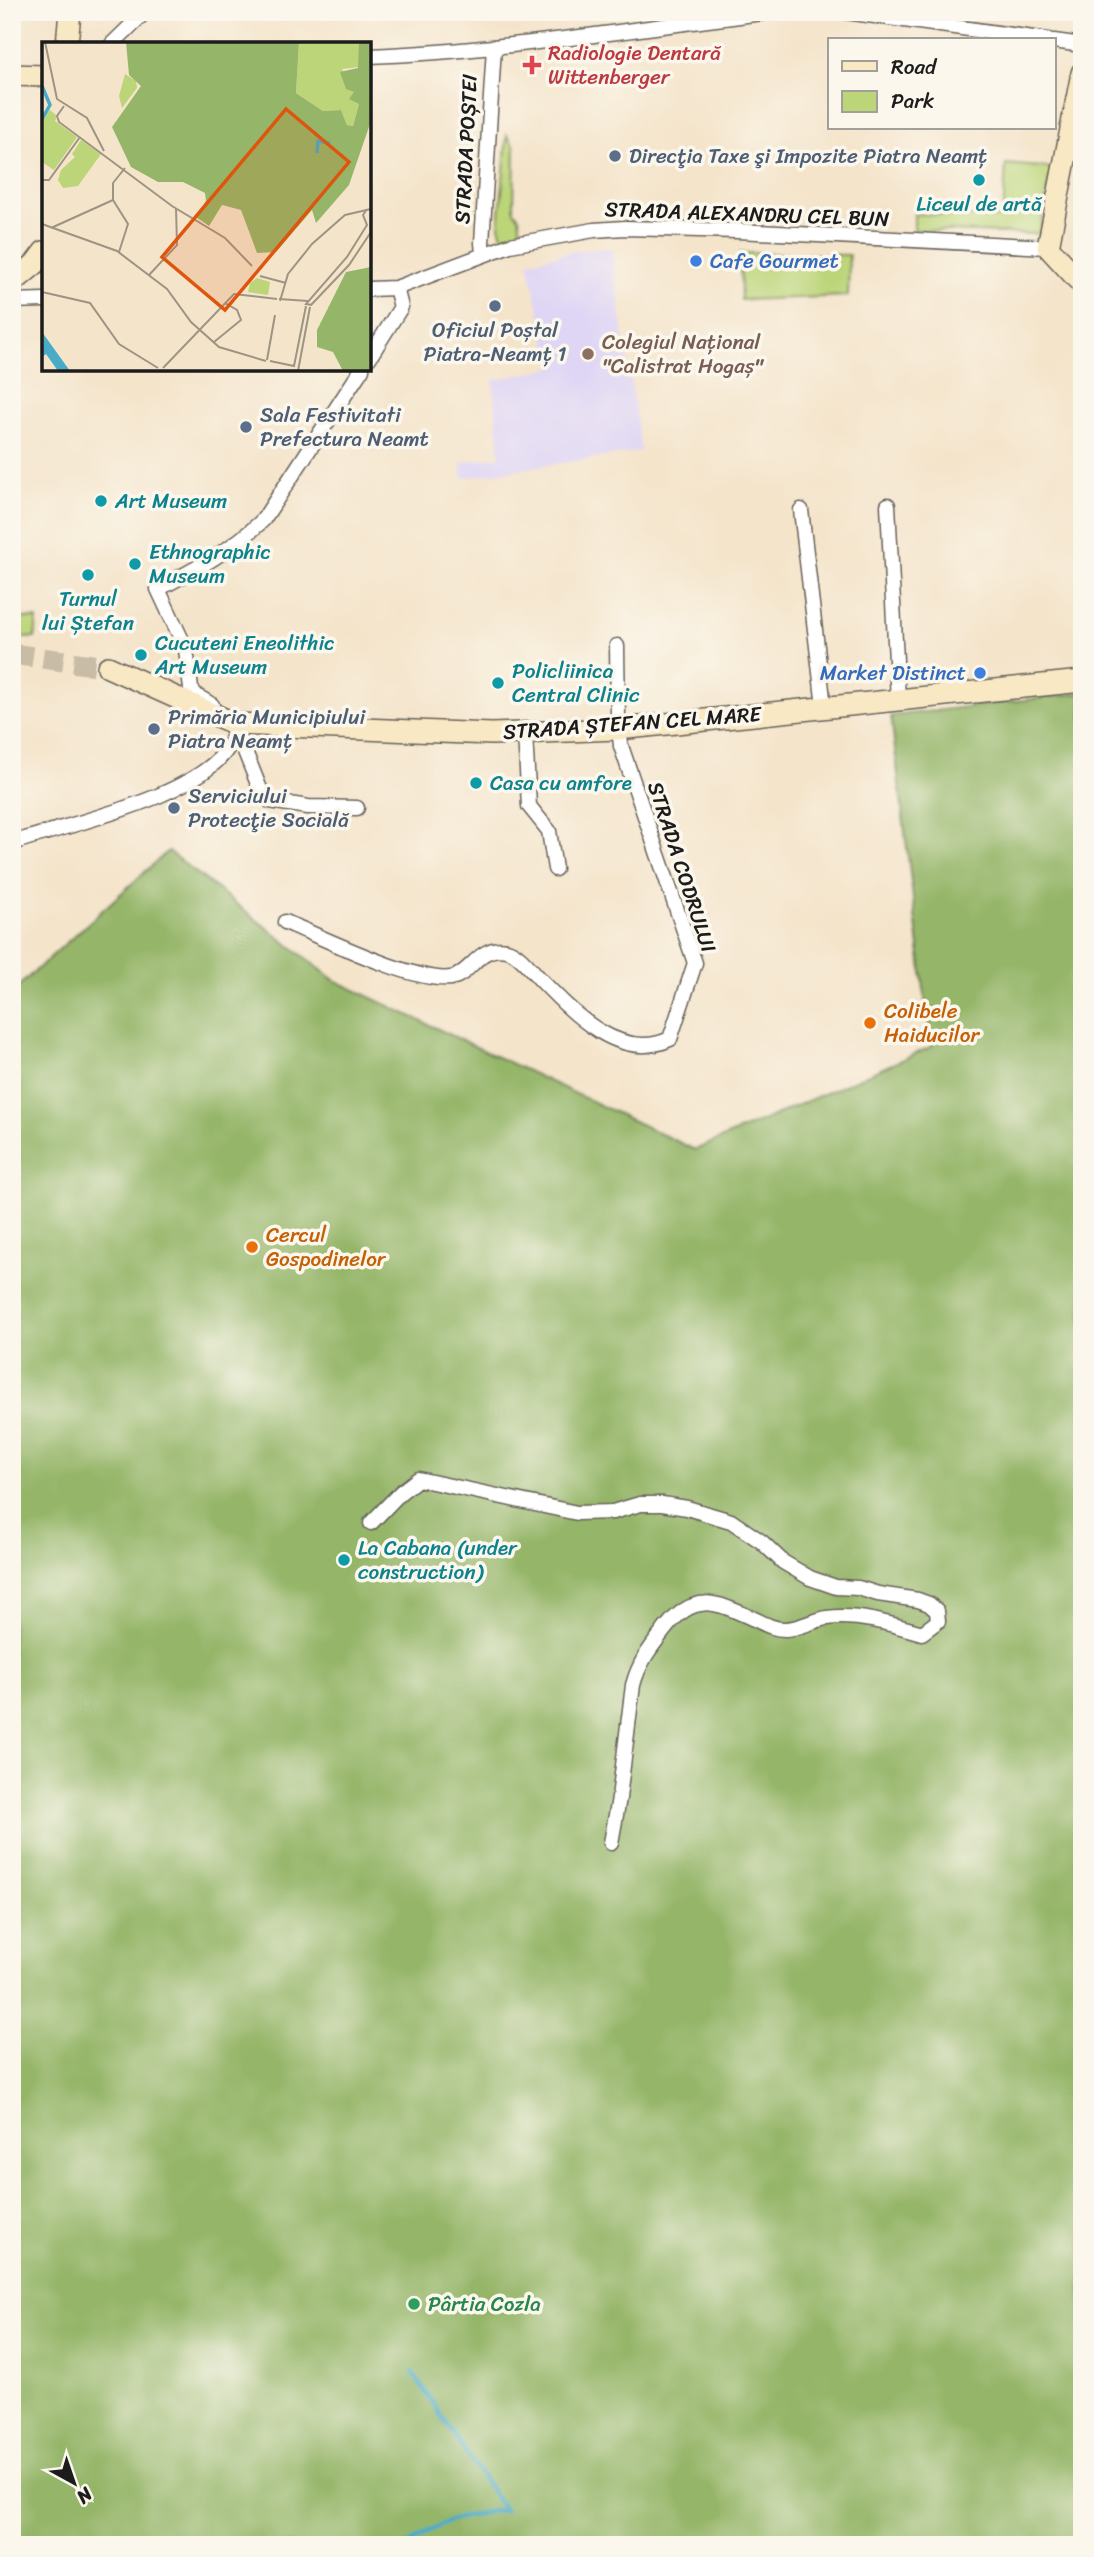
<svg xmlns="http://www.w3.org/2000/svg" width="1094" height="2557" font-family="Sriracha,sans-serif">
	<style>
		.built { fill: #dfd5f5 }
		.green { fill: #bcd579; stroke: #6c784a; stroke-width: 2 }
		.forest { fill: #95b669; stroke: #586942; stroke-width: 2 }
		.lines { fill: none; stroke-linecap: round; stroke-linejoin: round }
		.stream { stroke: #49abc8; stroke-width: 4.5 }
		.secondary-tunnel { stroke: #c9bca7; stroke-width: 21; stroke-dasharray: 21 10; stroke-linecap: butt }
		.street-casing { stroke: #686259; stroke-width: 17 }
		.secondary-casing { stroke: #686259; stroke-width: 24 }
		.street { stroke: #fff; stroke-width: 14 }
		.secondary { stroke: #f8e8c3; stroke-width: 21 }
		.health-dot { fill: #e0444e; stroke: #fbf7ec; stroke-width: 2.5 }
		.service-dot { fill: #5c6f8a; stroke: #fbf7ec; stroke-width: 2.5 }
		.culture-dot { fill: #0f9aa8; stroke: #fbf7ec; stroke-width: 2.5 }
		.shop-dot { fill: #3f7fe0; stroke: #fbf7ec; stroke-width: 2.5 }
		.education-dot { fill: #8d6e63; stroke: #fbf7ec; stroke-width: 2.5 }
		.food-dot { fill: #e8710a; stroke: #fbf7ec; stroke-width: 2.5 }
		.leisure-dot { fill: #2e9e5b; stroke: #fbf7ec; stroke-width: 2.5 }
		.labels { text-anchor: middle; stroke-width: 7; stroke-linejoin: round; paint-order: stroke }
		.health-label { font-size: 21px; fill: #be3a42; stroke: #fbf7ec; text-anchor: start }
		.street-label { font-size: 21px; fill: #1c1c1c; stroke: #fbf7ec }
		.service-label { font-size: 21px; fill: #4e5e75; stroke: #fbf7ec; text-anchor: start }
		.culture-label { font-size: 21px; fill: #0d838f; stroke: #fbf7ec; text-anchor: start }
		.shop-label { font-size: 21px; fill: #366cbe; stroke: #fbf7ec; text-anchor: start }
		.education-label { font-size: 21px; fill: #785e54; stroke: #fbf7ec; text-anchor: start }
		.food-label { font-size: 21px; fill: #c56008; stroke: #fbf7ec; text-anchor: start }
		.leisure-label { font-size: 21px; fill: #27864d; stroke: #fbf7ec; text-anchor: start }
		.inset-river { fill: none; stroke: #49abc8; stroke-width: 3.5 }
		.inset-road { fill: none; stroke: #9e9484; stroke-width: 2 }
		.view { fill: #de560d; fill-opacity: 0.15; stroke: #de560d; stroke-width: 3.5 }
		.inset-edge { fill: none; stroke: #1c1c1c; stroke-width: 3.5 }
	</style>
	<rect width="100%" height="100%" fill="#fbf7ec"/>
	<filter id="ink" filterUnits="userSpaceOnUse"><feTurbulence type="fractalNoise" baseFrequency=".0143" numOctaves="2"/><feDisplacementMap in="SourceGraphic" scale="14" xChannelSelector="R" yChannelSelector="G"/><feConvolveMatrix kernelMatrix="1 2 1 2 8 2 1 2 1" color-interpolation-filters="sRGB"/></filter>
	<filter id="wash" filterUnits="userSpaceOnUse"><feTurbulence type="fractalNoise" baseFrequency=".00686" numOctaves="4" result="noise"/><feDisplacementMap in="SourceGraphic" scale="28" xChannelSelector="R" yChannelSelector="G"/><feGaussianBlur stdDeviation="1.57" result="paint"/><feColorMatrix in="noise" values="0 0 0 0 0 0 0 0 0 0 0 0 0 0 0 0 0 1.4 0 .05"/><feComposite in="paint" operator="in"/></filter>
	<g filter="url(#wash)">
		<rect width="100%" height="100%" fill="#f4e4ca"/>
		<!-- built -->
		<path class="built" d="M611 248 641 451 463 478 461 462 500 457 493 380 552 368 528 262 574 251Z"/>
		<!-- green -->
		<g class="green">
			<path d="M507 135 515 148 514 211 519 217 521 233 502 236 499 226Z"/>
			<path d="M1006 164 1051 168 1040 231 1035 234 914 230V214L1003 218Z"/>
			<path d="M740 253 849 255 848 296 741 300Z"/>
			<path d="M12 617 37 619 35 638 12 637Z"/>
		</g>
		<!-- forest -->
		<path class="forest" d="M1082 693V2545H12V992L168 851 334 980 695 1150 931 1047 891 716Z"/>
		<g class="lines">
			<!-- stream -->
			<path class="stream" d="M408 2545C440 2521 465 2514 504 2510L412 2372"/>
		</g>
	</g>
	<g filter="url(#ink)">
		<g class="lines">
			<!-- secondary-tunnel -->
			<path class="secondary-tunnel" d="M12 654 108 667"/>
			<!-- street casing -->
			<g class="street-casing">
				<g id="street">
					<path d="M846 12 1048 40"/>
					<path d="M1054 41 1082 45"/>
					<path d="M112 44 145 12"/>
					<path d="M369 56C504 51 637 28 771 12"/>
					<path d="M483 253 482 243 494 47"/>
					<path d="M369 289 396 288 510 245 594 230 625 228 738 231 1048 247"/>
					<path d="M12 301 44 300"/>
					<path d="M369 358 401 307 396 288"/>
					<path d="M888 505 898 700"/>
					<path d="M801 510 824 707"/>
					<path d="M212 705 197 696 191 689 186 649 158 589C196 569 232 550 263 520L362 369"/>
					<path d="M525 734 529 806 549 831 555 869"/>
					<path d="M232 740 242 744 260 789 270 801 308 807 357 808"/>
					<path d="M12 843C65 825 210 795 232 740 233 735 234 729 235 724"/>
					<path d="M285 922C322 937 414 983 451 978 471 975 478 944 507 950 519 953 531 970 539 978 571 1011 619 1063 670 1039L695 963 621 746 618 718 617 646"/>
					<path d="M371 1523 401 1492 418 1479 577 1513 613 1512 640 1504H662L687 1508 731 1521 762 1542 783 1562 810 1578 836 1587 858 1588 878 1594 918 1600 929 1604 937 1611 938 1621 922 1633C891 1624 860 1614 827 1618 813 1620 799 1629 785 1629 773 1629 765 1624 754 1619 716 1602 694 1591 665 1629 651 1647 639 1662 633 1685L619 1798 611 1843"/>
				</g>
			</g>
			<!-- secondary casing -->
			<g class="secondary-casing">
				<g id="secondary">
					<path d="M67 44 70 12"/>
					<path d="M1082 73 1048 247 1082 284"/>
					<path d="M12 75 44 76"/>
					<path d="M12 283 35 264 44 252"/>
					<path d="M108 667 235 724 492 734 618 729 1082 681"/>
				</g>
			</g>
			<!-- street -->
			<use href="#street" class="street"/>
			<!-- secondary -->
			<use href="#secondary" class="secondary"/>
		</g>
	</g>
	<!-- markers -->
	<path class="health-dot" d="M528.5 54.5h7v7h7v7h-7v7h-7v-7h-7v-7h7z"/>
	<g class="service-dot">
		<circle cx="615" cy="156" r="7"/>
		<circle cx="495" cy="306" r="7"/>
		<circle cx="246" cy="427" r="7"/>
		<circle cx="154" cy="729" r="7"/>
		<circle cx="174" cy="808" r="7"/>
	</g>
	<g class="culture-dot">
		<circle cx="979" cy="180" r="7"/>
		<circle cx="101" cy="501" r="7"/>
		<circle cx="135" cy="564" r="7"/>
		<circle cx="88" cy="575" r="7"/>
		<circle cx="141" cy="655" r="7"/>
		<circle cx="498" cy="683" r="7"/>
		<circle cx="476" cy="783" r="7"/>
		<circle cx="344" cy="1560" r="7"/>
	</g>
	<g class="shop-dot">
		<circle cx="696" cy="261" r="7"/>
		<circle cx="980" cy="673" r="7"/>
	</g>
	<circle class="education-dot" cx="588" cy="354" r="7"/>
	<g class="food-dot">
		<circle cx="870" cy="1023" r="7"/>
		<circle cx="252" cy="1247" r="7"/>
	</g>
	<circle class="leisure-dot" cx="414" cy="2304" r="7"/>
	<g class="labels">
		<!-- health labels -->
		<g class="health-label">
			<text x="548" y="60">Radiologie Dentară<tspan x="548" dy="24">Wittenberger</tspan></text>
		</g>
		<!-- street labels -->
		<g class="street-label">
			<text transform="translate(466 149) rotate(-87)" y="7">STRADA POȘTEI</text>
			<text transform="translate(747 214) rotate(2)" y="7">STRADA ALEXANDRU CEL BUN</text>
			<text transform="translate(632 723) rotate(-4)" y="7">STRADA ȘTEFAN CEL MARE</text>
			<text transform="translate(682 867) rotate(72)" y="7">STRADA CODRULUI</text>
		</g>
		<!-- service labels -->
		<g class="service-label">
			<text x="629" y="163">Direcţia Taxe şi Impozite Piatra Neamț</text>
			<text x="495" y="337" text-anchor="middle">Oficiul Poștal<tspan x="495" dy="24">Piatra-Neamț 1</tspan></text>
			<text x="260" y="422">Sala Festivitati<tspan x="260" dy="24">Prefectura Neamt</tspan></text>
			<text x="168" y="724">Primăria Municipiului<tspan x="168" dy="24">Piatra Neamț</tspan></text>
			<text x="188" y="803">Serviciului<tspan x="188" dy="24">Protecţie Socială</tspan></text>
		</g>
		<!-- culture labels -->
		<g class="culture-label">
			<text x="979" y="211" text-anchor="middle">Liceul de artă</text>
			<text x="115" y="508">Art Museum</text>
			<text x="149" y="559">Ethnographic<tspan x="149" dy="24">Museum</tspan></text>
			<text x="88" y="606" text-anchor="middle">Turnul<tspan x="88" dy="24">lui Ștefan</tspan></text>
			<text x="155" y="650">Cucuteni Eneolithic<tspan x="155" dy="24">Art Museum</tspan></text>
			<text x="512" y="678">Policliinica<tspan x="512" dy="24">Central Clinic</tspan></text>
			<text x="490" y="790">Casa cu amfore</text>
			<text x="358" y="1555">La Cabana (under<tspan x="358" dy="24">construction)</tspan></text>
		</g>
		<!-- shop labels -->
		<g class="shop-label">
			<text x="710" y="268">Cafe Gourmet</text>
			<text x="966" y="680" text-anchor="end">Market Distinct</text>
		</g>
		<!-- education labels -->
		<g class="education-label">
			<text x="602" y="349">Colegiul Național<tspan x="602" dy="24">"Calistrat Hogaș"</tspan></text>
		</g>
		<!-- food labels -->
		<g class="food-label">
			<text x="884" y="1018">Colibele<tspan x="884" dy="24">Haiducilor</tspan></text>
			<text x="266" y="1242">Cercul<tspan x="266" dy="24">Gospodinelor</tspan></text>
		</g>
		<!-- leisure labels -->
		<g class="leisure-label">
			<text x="428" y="2311">Pârtia Cozla</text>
		</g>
	</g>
	<!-- overview -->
	<g transform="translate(42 42)">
		<rect width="329" height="329" fill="#f4e4ca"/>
		<path d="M257 0H318L317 25 300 27 313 50 309 57 317 62 311 84 305 83 299 68 281 69 254 51ZM83 32 94 39 95 46 80 66 77 54ZM8 68 15 74 13 79 35 95 12 128 0 120V74ZM39 98 59 112 36 144 21 146 16 138 19 128 33 115 30 112ZM215 236 228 240 226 253 206 250 208 241Z" fill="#bcd579"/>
		<path d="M84 0H257L254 51 281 69 299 68 305 83 311 84 317 62 307 57 312 50 304 47 298 30 316 26 317 0H329V79L307 143 274 181 270 168 234 210 215 211 199 168 180 163 167 184 154 175 164 159 163 151 141 140H116L89 125 70 85 99 44 87 33ZM329 225V329H301L291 310 275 305V288L304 230Z" fill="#95b669"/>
		<path d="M0 290 28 329H16L4 312 0 315Z" fill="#49abc8"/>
		<path class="inset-river" d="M0 44 8 63 0 77M275 111 276 99 288 101"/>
		<path class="inset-road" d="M3 0 15 57 45 76 62 109M22 64 15 74 17 80 130 164 183 196 210 224M0 138H7L38 95M0 182 75 209 125 247 149 280 177 305 224 319M9 186 71 158M77 210 86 182 71 158V141L83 126M107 233 135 203 134 166M218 234 244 241M0 250 48 261 77 302 116 326M237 257 266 259M238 259 246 232 270 202 303 173 329 167M269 263 307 223 329 190M270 263 264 262 305 215 325 183 321 173 325 167M172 300 199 278 195 268 183 261M225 318 233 273M228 319 252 324 264 264M121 326 192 252 235 257M256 329 268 265"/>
		<path class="view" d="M244 67 307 120 183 268 120 215Z"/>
		<rect width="329" height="329" class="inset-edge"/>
	</g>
	<!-- margin -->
	<rect width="1094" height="2557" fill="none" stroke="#fbf7ec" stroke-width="42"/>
	<!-- legend -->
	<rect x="828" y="38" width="228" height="91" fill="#fbf7ec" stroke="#a29f99" stroke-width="2"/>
	<rect x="842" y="61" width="35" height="10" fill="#f8e8c3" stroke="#a29f99" stroke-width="2"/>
	<text x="891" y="74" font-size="21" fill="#1c1c1c">Road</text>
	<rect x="842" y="91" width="35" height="21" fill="#bcd579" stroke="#a29f99" stroke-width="2"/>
	<text x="891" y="108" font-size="21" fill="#1c1c1c">Park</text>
	<!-- north arrow -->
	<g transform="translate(74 2483) rotate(140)" stroke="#fbf7ec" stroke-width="5" paint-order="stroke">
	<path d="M0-5L12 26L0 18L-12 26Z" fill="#1c1c1c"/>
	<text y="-10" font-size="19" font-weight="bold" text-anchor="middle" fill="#1c1c1c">N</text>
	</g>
</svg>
